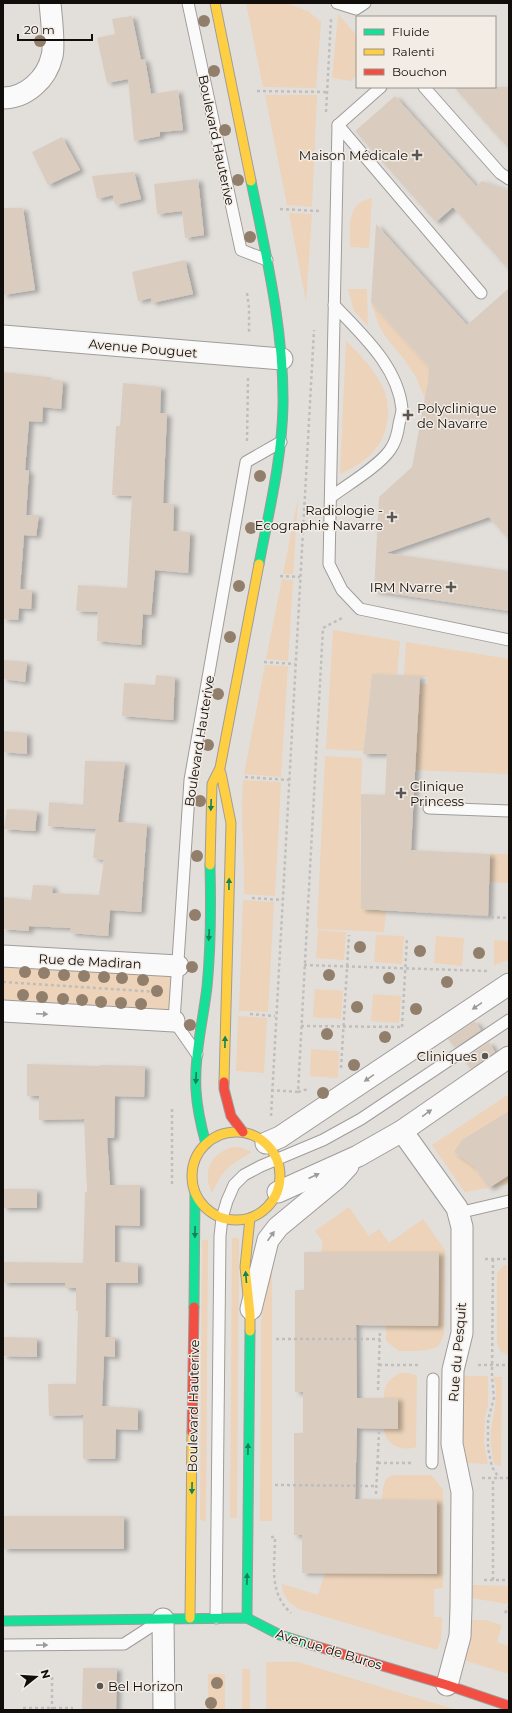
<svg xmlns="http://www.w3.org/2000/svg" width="512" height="1713" font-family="Montserrat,sans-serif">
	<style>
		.green { fill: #ecd3b9 }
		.building { fill: #dacdc0; filter: url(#shadow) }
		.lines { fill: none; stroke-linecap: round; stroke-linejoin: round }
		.lane-casing { stroke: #9f9c9a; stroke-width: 13 }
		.street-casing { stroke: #9f9c9a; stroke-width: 23 }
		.fast-casing { stroke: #9f9c9a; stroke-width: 11 }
		.slow-casing { stroke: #9f9c9a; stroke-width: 11 }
		.jam-casing { stroke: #9f9c9a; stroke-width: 11 }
		.path { stroke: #bfbebd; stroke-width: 2.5; stroke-dasharray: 3 3; stroke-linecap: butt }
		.lane { stroke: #fbfafa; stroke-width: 11 }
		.street { stroke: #fbfafa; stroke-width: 21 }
		.fast { stroke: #16e098; stroke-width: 9 }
		.slow { stroke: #ffcf43; stroke-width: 9 }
		.jam { stroke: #f24e42; stroke-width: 9 }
		.tree { fill: #917f6b }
		.oneway { fill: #138159 }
		.oneway2 { fill: #9d9b9a }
		.poi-dot { fill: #5a5654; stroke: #f3ece5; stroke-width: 1.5 }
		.labels { text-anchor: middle; stroke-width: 3; stroke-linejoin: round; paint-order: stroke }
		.street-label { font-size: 13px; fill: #100d0b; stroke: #f3ece5 }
		.poi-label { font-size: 13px; fill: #100d0b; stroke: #f3ece5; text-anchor: end }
	</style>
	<defs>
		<filter id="shadow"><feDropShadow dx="4.5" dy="2.5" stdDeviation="2" flood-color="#0004"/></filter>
	</defs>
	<rect width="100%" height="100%" fill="#e2dfdb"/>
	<!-- green -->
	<g class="green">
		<path d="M246 3H286L308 11 321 22 316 88 263 87Z"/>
		<path d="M338 14 357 36V75L351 81 332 78Z"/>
		<path d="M265 95H317L312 207 287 205Z"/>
		<path d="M372 198 369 248 350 247C351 225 345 203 372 198Z"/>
		<path d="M289 213 312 214 306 302Z"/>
		<path d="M348 289H367L368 326 354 311Z"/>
		<path d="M371 302 441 381H428L425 399 416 377 404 359 385 336 379 326Z"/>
		<path d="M346 341C359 354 373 368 381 384 387 393 388 405 388 416 385 447 367 462 340 474Z"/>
		<path d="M298 498 293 574H283Z"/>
		<path d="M282 579 293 580 288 661 266 659Z"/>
		<path d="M333 630 400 641 397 675 372 674 363 751 326 749Z"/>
		<path d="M406 642 509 659V774L415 770 419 684H428V677L404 676Z"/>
		<path d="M265 665 288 666 281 777 244 774Z"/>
		<path d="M325 756 362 758 360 836 361 909 386 911 384 932 317 929Z"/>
		<path d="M243 780 281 782 275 896 244 894C245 856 240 818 243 780Z"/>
		<path d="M490 854H509L508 883 489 882Z"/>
		<path d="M243 900 274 902 268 1012 239 1011Z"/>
		<path d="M318 930 346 932 344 960 316 958Z"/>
		<path d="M376 935 404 936 402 964 374 962Z"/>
		<path d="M436 936 464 938 462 966 434 963Z"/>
		<path d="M494 940 509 941V960L494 965Z"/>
		<path d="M3 961 172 971 169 1015 3 1005Z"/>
		<path d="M315 989 343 991 341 1019 313 1017Z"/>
		<path d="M373 994 401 996 399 1023 371 1021Z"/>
		<path d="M238 1016 267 1018 264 1073 236 1071Z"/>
		<path d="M311 1049 339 1051 338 1078 310 1076Z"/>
		<path d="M509 1094V1111L454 1152 475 1167 489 1188 509 1175V1184L465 1192 432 1145Z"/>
		<path d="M232 1147H240L252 1152C230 1165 223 1169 212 1193 202 1173 210 1154 232 1147Z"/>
		<path d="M349 1207 369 1236 379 1229 389 1243 423 1219 445 1250 444 1333C443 1337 441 1342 439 1345 434 1352 407 1351 399 1351L386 1341V1324L438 1325 439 1252H368V1260L349 1265V1252H321L323 1242 315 1231Z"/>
		<path d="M232 1238H239L237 1518H230Z"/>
		<path d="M202 1240H208L206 1521 200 1520Z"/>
		<path d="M272 1256V1521H260L261 1322Z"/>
		<path d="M504 1265H507L508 1355 501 1352 497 1343V1273Z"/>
		<path d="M401 1373H410L417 1376 416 1447C402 1452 384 1445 384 1428H398V1398H384C383 1386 390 1377 401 1373Z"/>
		<path d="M463 1376H488V1405L485 1417 484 1443 488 1464 467 1463 461 1441Z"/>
		<path d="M494 1377H502L501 1466 494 1464C492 1453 490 1441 491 1430 494 1410 499 1397 494 1377Z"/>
		<path d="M392 1475H431L434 1478 443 1490V1588L434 1589V1617H442L441 1640 437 1650 299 1609C289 1603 282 1596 282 1584L318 1595 325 1573 437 1526V1500H382C383 1490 382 1480 392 1475Z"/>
		<path d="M472 1585 509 1586V1601L507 1604 472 1598Z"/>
		<path d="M471 1620H485L502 1625 497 1642 509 1646V1674L463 1660 471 1635Z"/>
		<path d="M266 1662H298L457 1710H266Z"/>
		<rect x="242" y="1669" width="8" height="41"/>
		<rect x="208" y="1674" width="17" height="36"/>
	</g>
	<!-- building -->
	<g class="building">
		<path d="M132 16 141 60 145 59 151 94 178 90 183 130 160 132V136L134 141 128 79 107 83 97 38 115 34 112 19Z"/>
		<path d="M454 87H509V149Z"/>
		<path d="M395 96 476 186 482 181 509 191V270L453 207 436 222 355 131Z"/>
		<path d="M62 137 80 170 48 185 32 152Z"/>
		<path d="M134 172 141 199 115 205 113 195 97 199 92 176Z"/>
		<path d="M198 179 204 235 185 238 182 211 157 214 154 184Z"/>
		<path d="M3 208H23L35 290 3 295Z"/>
		<path d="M376 224 467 325 509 288V540L489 517 386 553 509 571V611L374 591 379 497 412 467 428 381 429 367 371 302Z"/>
		<path d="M185 260 193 294 152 303 151 298 138 301 132 272Z"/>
		<path d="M3 372 47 377V379L63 381 61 409 43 407 42 422 29 421 25 470 29 471 26 515H39L36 536 24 535 20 589 32 590 31 609 19 608 18 620 3 619Z"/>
		<path d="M123 383 161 387 160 413 167 414 163 503 174 504 173 531 190 532 188 573 155 570 151 615 143 614 141 645 97 641 98 612 76 611 78 585 127 588 132 496 112 495 116 426H120Z"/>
		<path d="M3 660 27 662 25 682 3 679Z"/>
		<path d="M372 674 420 676 411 850 490 854 488 916 361 909V794L385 795 387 754H363Z"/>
		<path d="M156 675 175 677 173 720 122 716 124 683 155 685Z"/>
		<path d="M3 731 27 733V754L3 752Z"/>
		<path d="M85 761 125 762 118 822 147 824 141 912 110 910 108 936 70 933 71 928 29 926V931L3 929V897L31 900 33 885 53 886 52 893 99 895 104 860 93 858 96 829 48 826 49 802 83 805Z"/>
		<path d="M7 809 37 811 35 831 4 829Z"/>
		<path d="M475 1021 481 1030 455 1048 448 1039Z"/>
		<path d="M489 1042 495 1052 471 1069 463 1059Z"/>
		<path d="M27 1064 100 1066 101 1065 145 1066 144 1097 115 1096 114 1138H107L110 1185H140V1226L115 1225V1262L138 1263V1283H106L105 1337H115V1357L104 1356 102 1406 138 1408V1430L116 1429 115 1459H83V1415L49 1416 48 1384H76L78 1311H76V1288H65V1283H3V1262L83 1263 85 1192H87L84 1119 39 1120V1096H27Z"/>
		<path d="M509 1111V1175L489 1188 475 1167 454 1152 462 1140Z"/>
		<rect x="3" y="1189" width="34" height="19"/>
		<path d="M304 1252H439L438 1326 356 1325 357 1398H398V1429L357 1428 355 1499 437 1500V1574L302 1573V1535H294V1433H303V1392H295V1290H304Z"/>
		<path d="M3 1337 37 1338V1357L3 1356Z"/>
		<rect x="3" y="1516" width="121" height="33"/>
		<path d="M83 1668H117L116 1710H82Z"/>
	</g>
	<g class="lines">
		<!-- lane casing -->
		<g class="lane-casing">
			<g id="lane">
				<path d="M188 3 241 250 267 260"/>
				<path d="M337 3 356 9 365 3"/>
				<path d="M381 87 338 125 329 564 342 590 360 609 509 640"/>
				<path d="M424 87 500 173 509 179"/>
				<path d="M338 125 481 293"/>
				<path d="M331 497C347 485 379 466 390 450 395 443 398 432 399 424 400 419 402 413 402 409 398 366 361 334 334 305"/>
				<path d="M429 808 509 811"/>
				<path d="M197 1054 174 1021 190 780 246 462 281 442"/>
				<path d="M458 1213 509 1201"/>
				<path d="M432 1463 433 1379"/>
				<path d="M216 1618 220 1236 222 1218 227 1201 234 1185 244 1175 261 1166 323 1140 361 1119 509 1020"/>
				<path d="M3 1645 124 1644 158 1622"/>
			</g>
		</g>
		<!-- street casing -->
		<g class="street-casing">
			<g id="street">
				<path d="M3 98C26 98 47 79 52 56 55 46 51 15 50 3"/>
				<path d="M3 336 282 359"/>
				<path d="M3 956 178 966"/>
				<path d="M3 1011 174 1021"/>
				<path d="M402 1131 457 1208 462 1227V1333L453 1370 452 1444 462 1492 461 1607 460 1636 447 1685"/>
				<path d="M266 1143 280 1137 509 984"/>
				<path d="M278 1192 358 1156 402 1131 509 1057"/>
				<path d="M251 1309 268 1240 278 1227 336 1179 348 1166"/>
				<path d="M163 1619 164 1710"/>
			</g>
		</g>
		<!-- fast casing -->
		<g class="fast-casing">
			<g id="fast">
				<path d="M251 181C266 255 284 329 283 405 282 459 269 511 259 564"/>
				<path d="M206 1144C201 1126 197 1109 196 1090 194 1056 203 1021 207 987 211 947 211 905 210 865"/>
				<path d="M194 1307 195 1193"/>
				<path d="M247 1618 250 1331"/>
				<path d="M3 1621 247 1618 280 1635 312 1645"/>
			</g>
		</g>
		<!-- slow casing -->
		<g class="slow-casing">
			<g id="slow">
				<path d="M215 3 251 181"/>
				<path d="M221 773 231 823 224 1082"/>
				<path d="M210 865 212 784 220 768 259 564"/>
				<circle cx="236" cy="1176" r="44"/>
				<path d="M250 1331V1314L245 1267 250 1218"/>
				<path d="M190 1618 192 1432"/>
			</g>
		</g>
		<!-- jam casing -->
		<g class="jam-casing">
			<g id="jam">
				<path d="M224 1082V1089L231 1116 243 1132"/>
				<path d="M192 1432 194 1307"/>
				<path d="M312 1645 447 1685 509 1706"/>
			</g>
		</g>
		<!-- path -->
		<g class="path">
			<path d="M257 91 327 92"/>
			<path d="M326 112 331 19"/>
			<path d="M280 209 319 211"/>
			<path d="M247 293 249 307V333"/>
			<path d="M247 441 248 378"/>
			<path d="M280 576 300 577"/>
			<path d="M264 662 295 664"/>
			<path d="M245 777 289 780"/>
			<path d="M252 898 282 900"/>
			<path d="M425 914 509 918"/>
			<path d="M304 965 487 971"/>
			<path d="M3 982 158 992"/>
			<path d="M250 1014 275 1016"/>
			<path d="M301 1026 401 1027"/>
			<path d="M402 1027 407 938"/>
			<path d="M341 1068 349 935"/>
			<path d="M271 1090 298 1092 323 628 344 617"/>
			<path d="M298 1092 308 1089"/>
			<path d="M271 1116 314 330"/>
			<path d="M172 1184V1107"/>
			<path d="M485 1259H509"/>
			<path d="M493 1259 492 1376 494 1398 488 1420V1448L492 1467 499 1478"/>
			<path d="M276 1339H380"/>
			<path d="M379 1365H421"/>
			<path d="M478 1365H509"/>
			<path d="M378 1390 380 1331"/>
			<path d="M378 1463H414"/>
			<path d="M482 1478H509"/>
			<path d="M275 1485 377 1486"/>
			<path d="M376 1494 379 1432"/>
			<path d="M271 1537H275C275 1565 268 1592 291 1613"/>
			<path d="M484 1580H509"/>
			<path d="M493 1580V1478"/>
			<path d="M505 1613 509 1607"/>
			<path d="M23 1708H73"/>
			<path d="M52 1710V1675"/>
		</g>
		<!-- lane -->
		<use href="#lane" class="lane"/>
		<!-- street -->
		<use href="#street" class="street"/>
		<!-- fast -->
		<use href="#fast" class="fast"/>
		<!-- slow -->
		<use href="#slow" class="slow"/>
		<!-- jam -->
		<use href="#jam" class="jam"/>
	</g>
	<!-- trees -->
	<g class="tree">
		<circle cx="204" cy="21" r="6"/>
		<circle cx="40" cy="41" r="6"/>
		<circle cx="214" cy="71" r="6"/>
		<circle cx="225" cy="130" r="6"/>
		<circle cx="238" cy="180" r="6"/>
		<circle cx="250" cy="237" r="6"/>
		<circle cx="260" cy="476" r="6"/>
		<circle cx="251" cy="528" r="6"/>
		<circle cx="239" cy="586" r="6"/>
		<circle cx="230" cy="637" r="6"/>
		<circle cx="218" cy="694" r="6"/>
		<circle cx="208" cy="745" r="6"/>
		<circle cx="200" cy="801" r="6"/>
		<circle cx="197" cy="856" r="6"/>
		<circle cx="195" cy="915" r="6"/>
		<circle cx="360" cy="947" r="6"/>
		<circle cx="420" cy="951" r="6"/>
		<circle cx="479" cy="953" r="6"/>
		<circle cx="192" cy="967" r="6"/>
		<circle cx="25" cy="972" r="6"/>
		<circle cx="44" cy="973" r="6"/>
		<circle cx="64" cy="975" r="6"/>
		<circle cx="329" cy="975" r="6"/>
		<circle cx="84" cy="976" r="6"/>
		<circle cx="104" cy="977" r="6"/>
		<circle cx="122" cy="978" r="6"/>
		<circle cx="389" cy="978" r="6"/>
		<circle cx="143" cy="980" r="6"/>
		<circle cx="447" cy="982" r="6"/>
		<circle cx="157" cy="991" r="6"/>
		<circle cx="23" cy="995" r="6"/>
		<circle cx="42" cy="997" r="6"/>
		<circle cx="63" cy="999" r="6"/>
		<circle cx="82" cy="1000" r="6"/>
		<circle cx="101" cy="1002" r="6"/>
		<circle cx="121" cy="1003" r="6"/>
		<circle cx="141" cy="1004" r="6"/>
		<circle cx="357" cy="1007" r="6"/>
		<circle cx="416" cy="1009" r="6"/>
		<circle cx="190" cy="1025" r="6"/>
		<circle cx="327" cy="1034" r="6"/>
		<circle cx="385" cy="1037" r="6"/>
		<circle cx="354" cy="1065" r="6"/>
		<circle cx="323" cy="1093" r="6"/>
		<circle cx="217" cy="1683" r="6"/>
		<circle cx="211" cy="1703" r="6"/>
	</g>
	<!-- one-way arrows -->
	<defs><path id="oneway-solid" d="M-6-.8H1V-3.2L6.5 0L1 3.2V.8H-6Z"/></defs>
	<g class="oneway">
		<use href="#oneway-solid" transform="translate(211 805) rotate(92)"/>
		<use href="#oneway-solid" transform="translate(229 884) rotate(-89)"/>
		<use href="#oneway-solid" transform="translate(209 935) rotate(93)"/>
		<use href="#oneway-solid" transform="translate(225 1042) rotate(-89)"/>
		<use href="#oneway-solid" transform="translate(196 1078) rotate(93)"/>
		<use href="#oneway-solid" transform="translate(195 1232) rotate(91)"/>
		<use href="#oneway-solid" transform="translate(246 1277) rotate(-95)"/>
		<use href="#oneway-solid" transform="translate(248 1449) rotate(-89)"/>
		<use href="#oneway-solid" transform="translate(192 1488) rotate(91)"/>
		<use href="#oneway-solid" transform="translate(247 1579) rotate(-89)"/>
	</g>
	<g class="oneway2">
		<use href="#oneway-solid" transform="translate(477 1006) rotate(146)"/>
		<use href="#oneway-solid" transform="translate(42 1014) rotate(3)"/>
		<use href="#oneway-solid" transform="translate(369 1078) rotate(146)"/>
		<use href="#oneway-solid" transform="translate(427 1113) rotate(-36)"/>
		<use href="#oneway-solid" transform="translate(314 1176) rotate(-24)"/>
		<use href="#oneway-solid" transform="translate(271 1236) rotate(-54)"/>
		<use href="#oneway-solid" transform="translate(42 1645) rotate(-1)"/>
	</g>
	<!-- markers -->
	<g class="poi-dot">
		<path d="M415 149h4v4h4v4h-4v4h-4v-4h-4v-4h4z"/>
		<path d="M406 409h4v4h4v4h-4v4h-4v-4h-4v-4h4z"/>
		<path d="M390 511h4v4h4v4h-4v4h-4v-4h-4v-4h4z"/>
		<path d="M449 581h4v4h4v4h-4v4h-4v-4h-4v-4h4z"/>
		<path d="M399 787h4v4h4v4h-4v4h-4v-4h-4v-4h4z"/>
		<circle cx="485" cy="1056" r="4"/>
		<circle cx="100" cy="1686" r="4"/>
	</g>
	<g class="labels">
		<!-- street labels -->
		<g class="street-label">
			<text transform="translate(217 140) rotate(78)" y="5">Boulevard Hauterive</text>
			<text transform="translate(143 348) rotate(5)" y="5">Avenue Pouguet</text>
			<text transform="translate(199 741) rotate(-81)" y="5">Boulevard Hauterive</text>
			<text transform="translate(90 961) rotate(3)" y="5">Rue de Madiran</text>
			<text transform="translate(457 1352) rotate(-85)" y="5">Rue du Pesquit</text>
			<text transform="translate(193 1406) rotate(-89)" y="5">Boulevard Hauterive</text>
			<text transform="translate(329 1649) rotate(17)" y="5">Avenue de Buros</text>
		</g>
		<!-- poi labels -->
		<g class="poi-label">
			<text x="408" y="160">Maison Médicale</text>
			<text x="417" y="413" text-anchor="start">Polyclinique<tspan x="417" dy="15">de Navarre</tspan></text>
			<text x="383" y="515">Radiologie -<tspan x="383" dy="15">Ecographie Navarre</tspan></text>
			<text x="442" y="592">IRM Nvarre</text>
			<text x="410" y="791" text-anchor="start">Clinique<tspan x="410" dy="15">Princess</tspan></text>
			<text x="477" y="1061">Cliniques</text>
			<text x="108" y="1691" text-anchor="start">Bel Horizon</text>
		</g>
	</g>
	<!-- border -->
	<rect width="512" height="1713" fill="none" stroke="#100d0b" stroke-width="8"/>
	<!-- legend -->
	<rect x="356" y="16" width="140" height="72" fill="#f3ece5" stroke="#98938e"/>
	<rect x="364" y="29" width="20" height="6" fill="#16e098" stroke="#98938e"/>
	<text x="392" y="36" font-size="12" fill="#100d0b">Fluide</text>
	<rect x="364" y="49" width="20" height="6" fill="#ffcf43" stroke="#98938e"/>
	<text x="392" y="56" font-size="12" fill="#100d0b">Ralenti</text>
	<rect x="364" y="69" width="20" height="6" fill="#f24e42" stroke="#98938e"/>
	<text x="392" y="76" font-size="12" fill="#100d0b">Bouchon</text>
	<!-- north arrow -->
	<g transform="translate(36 1677) rotate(73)" stroke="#f3ece5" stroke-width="3" paint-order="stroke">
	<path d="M0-3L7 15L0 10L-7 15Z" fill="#100d0b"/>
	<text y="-6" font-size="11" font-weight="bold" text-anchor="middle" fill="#100d0b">N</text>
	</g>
	<!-- scale -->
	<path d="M18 34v6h74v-6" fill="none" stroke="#100d0b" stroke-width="2"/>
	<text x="24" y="34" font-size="12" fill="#100d0b" stroke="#f3ece5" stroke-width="3" paint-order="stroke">20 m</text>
</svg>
